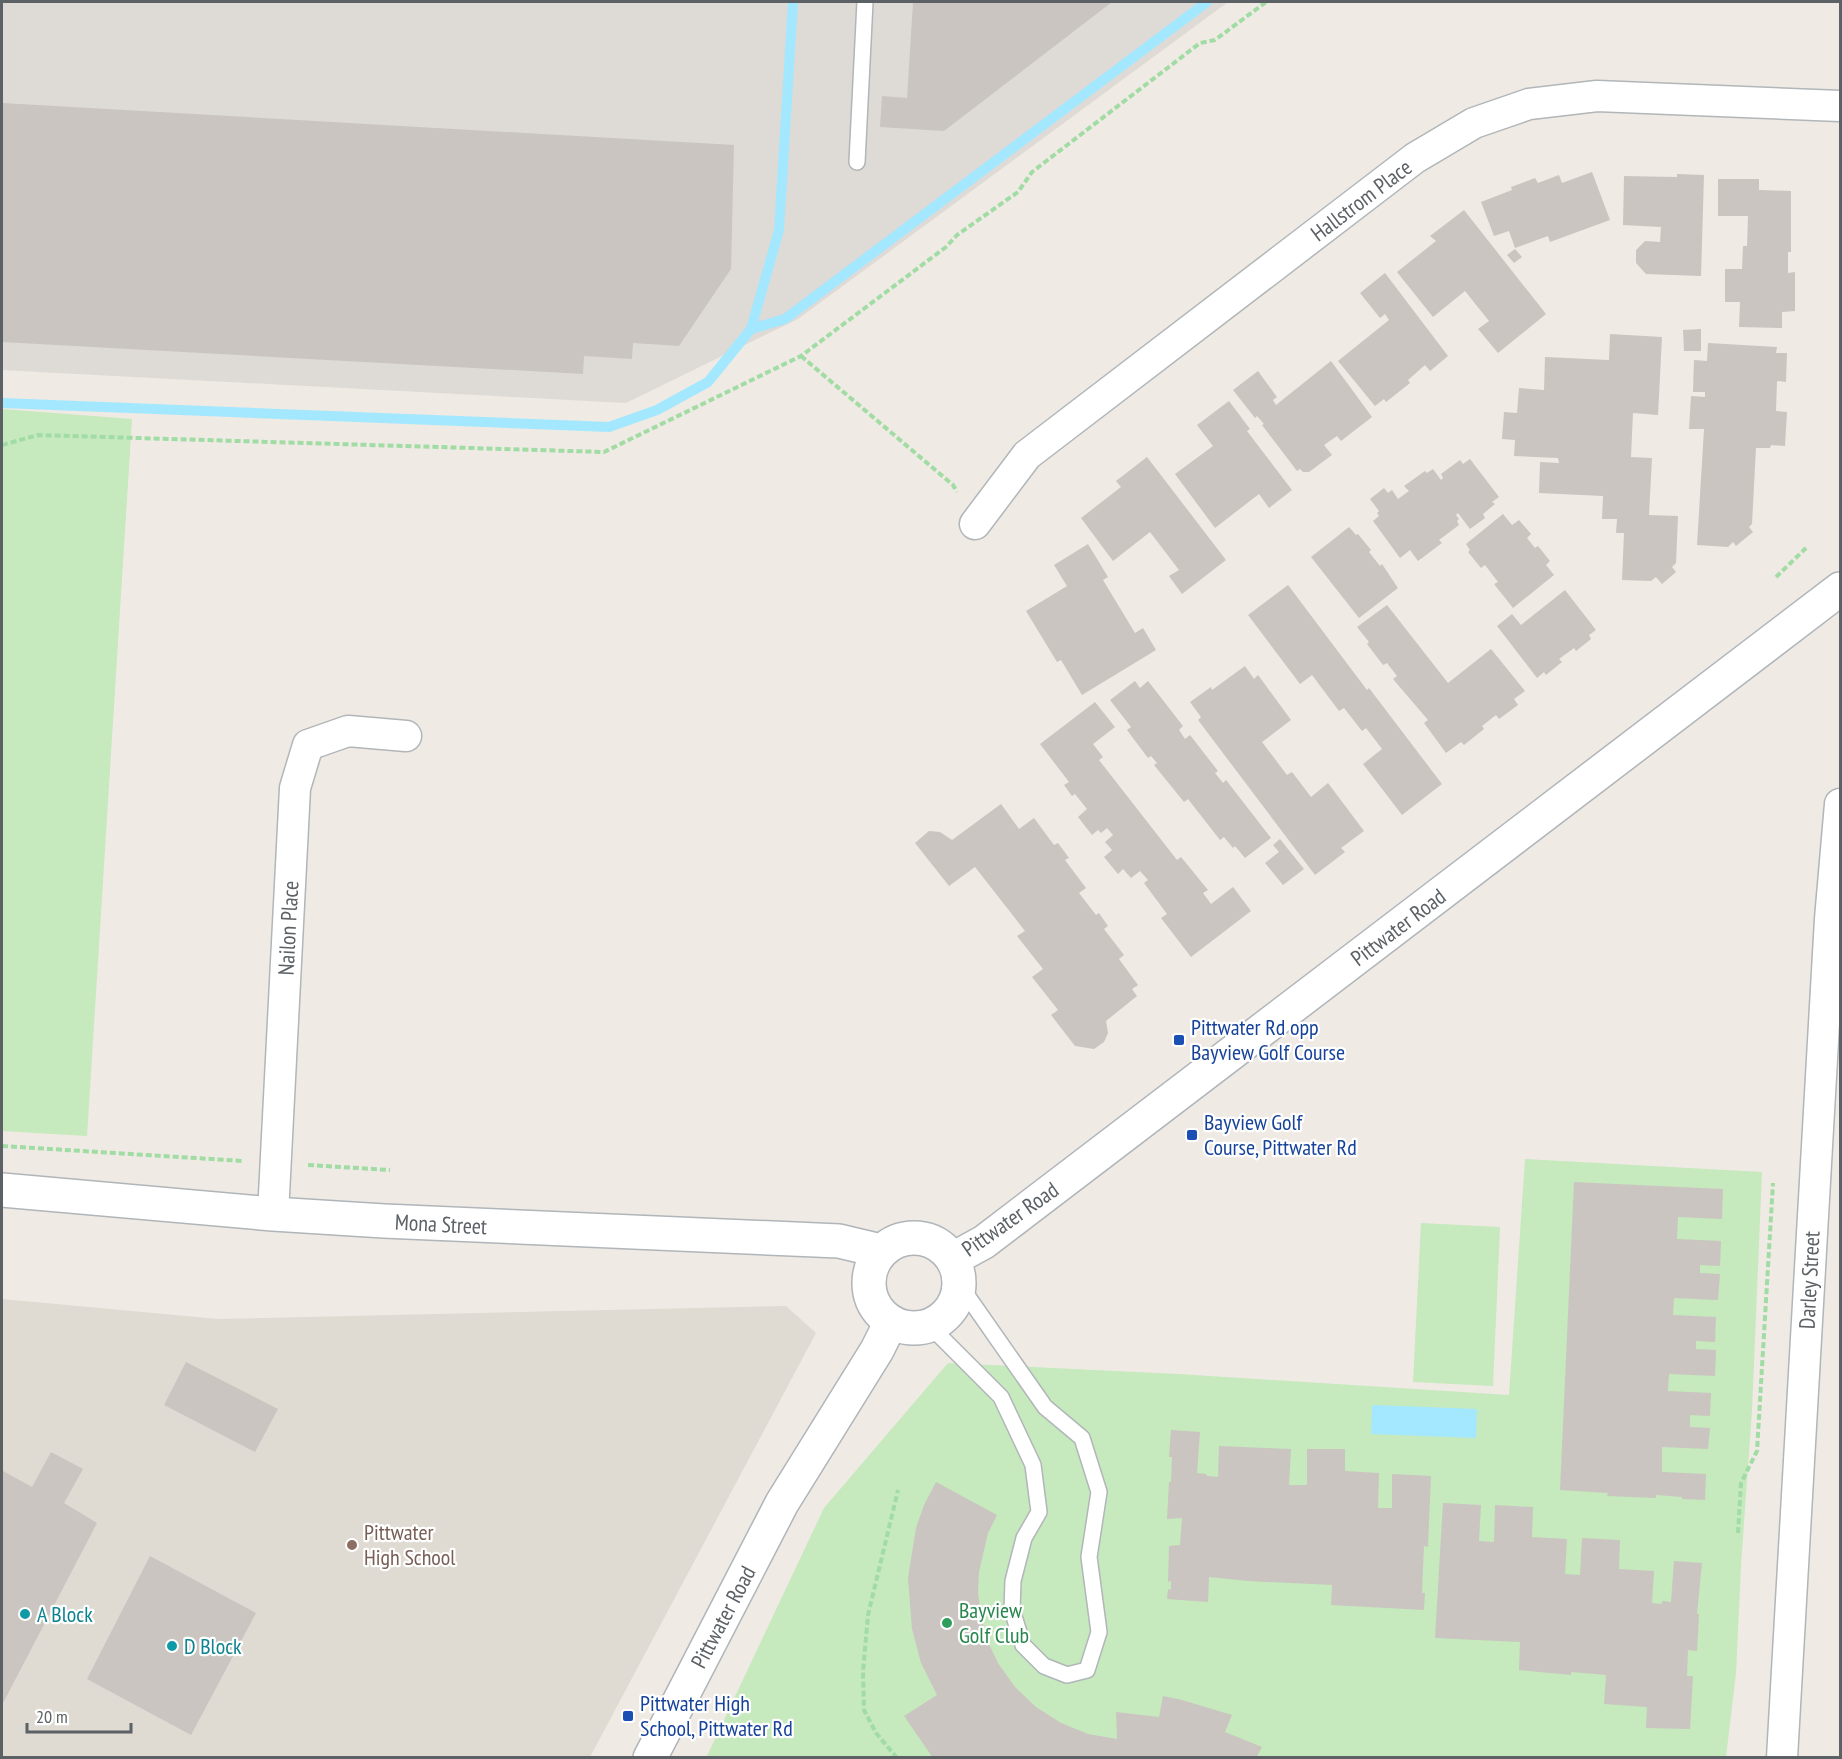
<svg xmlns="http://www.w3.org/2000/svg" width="1842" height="1759" font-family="'PT Sans Narrow',sans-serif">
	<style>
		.industrial { fill: #dedad6 }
		.education { fill: #dfdad2 }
		.green { fill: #c6e9be }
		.water { fill: #a3e8ff }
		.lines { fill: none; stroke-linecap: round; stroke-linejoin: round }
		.stream { stroke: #a3e8ff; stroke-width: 10 }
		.building { fill: #cac5c0 }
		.lane-casing { stroke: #b1b6b9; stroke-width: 18 }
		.street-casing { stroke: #b1b6b9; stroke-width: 33 }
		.secondary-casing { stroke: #b0b5ba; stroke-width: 36 }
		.path { stroke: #a0dca4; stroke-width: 4; stroke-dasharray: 6 3; stroke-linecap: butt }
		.lane { stroke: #fff; stroke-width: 15 }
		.street { stroke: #fff; stroke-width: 30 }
		.secondary { stroke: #fff; stroke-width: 33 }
		.transit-dot { fill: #1a4fb4; stroke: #fff; stroke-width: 2 }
		.education-dot { fill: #8d6e63; stroke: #fff; stroke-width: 2 }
		.culture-dot { fill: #0f9aa8; stroke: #fff; stroke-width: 2 }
		.leisure-dot { fill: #2e9e5b; stroke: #fff; stroke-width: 2 }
		.labels { text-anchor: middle; stroke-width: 4.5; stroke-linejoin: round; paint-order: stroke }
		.street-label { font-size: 22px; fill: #5b6165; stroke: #fff }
		.transit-label { font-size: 22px; fill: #164399; stroke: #fff; text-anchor: start }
		.education-label { font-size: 22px; fill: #785e54; stroke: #fff; text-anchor: start }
		.leisure-label { font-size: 22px; fill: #27864d; stroke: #fff; text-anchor: start }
		.culture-label { font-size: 22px; fill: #0d838f; stroke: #fff; text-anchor: start }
	</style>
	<rect width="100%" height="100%" fill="#efeae3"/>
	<!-- industrial -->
	<path class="industrial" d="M2 2H1228L798 319 626 403 2 370Z"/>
	<!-- education -->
	<path class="education" d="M2 1299 218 1319 786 1306 816 1333 590 1757 2 1758Z"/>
	<!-- green -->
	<g class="green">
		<path d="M2 409 132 419 87 1136 2 1131Z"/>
		<path d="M1525 1159 1762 1172 1752 1410 1741 1566 1736 1673 1726 1757 706 1758 824 1508 948 1363 1178 1374 1509 1395Z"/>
		<path d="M1421 1223 1500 1227 1493 1386 1413 1382Z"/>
	</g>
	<!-- water -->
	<path class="water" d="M1372 1405 1477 1409 1476 1438 1371 1434Z"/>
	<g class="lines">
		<!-- stream -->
		<g class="stream">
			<path d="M751 329 785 319 1207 2"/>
			<path d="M2 403 609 427 657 410 708 382 751 329 779 230 793 2"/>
		</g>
	</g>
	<!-- building -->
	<g class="building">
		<path d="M913 2H1112L944 131 880 127 882 96 907 98Z"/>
		<path d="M2 103 734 145 731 269 679 346 633 343 632 359 584 356 583 374 2 342Z"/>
		<path d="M1592 172 1610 220 1550 242 1548 236 1515 248 1509 231 1494 236 1481 202 1512 190 1511 187 1535 178 1538 183 1559 175 1562 183Z"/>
		<path d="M1677 174 1704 175 1701 276 1646 274 1636 263V250L1645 241 1660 242 1661 227 1623 225 1624 176 1677 177Z"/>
		<path d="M1718 179H1759V190L1791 191V252H1788V273L1795 272V311L1782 312V328L1739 327 1740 302H1725V269H1742L1743 246H1747L1748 216H1718Z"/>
		<path d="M1464 210 1546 314 1498 353 1478 329 1489 321 1465 291 1433 317 1397 272 1436 241 1430 236Z"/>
		<path d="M1515 249 1522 257 1514 263 1507 255Z"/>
		<path d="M1385 273 1448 356 1430 371 1425 365 1408 380 1410 383 1386 402 1384 399 1375 406 1338 361 1389 320 1385 314 1380 318 1360 293Z"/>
		<path d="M1701 329V351H1684L1683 330Z"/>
		<path d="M1610 334 1662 337 1658 415 1633 413 1631 457 1652 458 1649 515 1678 516 1676 563 1672 567 1676 572 1662 584 1656 577 1651 581 1622 580 1624 533H1616L1617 519H1602L1603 496 1539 493 1540 462 1559 463 1558 458 1514 456 1515 440 1502 439 1504 412 1517 413 1519 388 1544 390 1545 357 1609 360Z"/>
		<path d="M1708 343 1777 347 1776 353H1787L1786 382 1777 381 1776 411 1787 412 1785 446 1771 445 1770 448H1756L1752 524 1749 527 1753 532 1736 546 1733 542 1728 547 1697 545 1704 429H1689L1691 396 1705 397V392H1693L1694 360 1707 361Z"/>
		<path d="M1331 361 1372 417 1341 441 1337 436 1324 445 1332 455 1309 472H1303L1300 469 1297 471 1262 425 1264 424 1257 416 1255 418 1233 390 1258 371 1277 397 1273 400 1276 405Z"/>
		<path d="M1229 401 1250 429 1247 431 1292 490 1269 508 1259 494 1215 528 1175 474 1213 446 1197 425Z"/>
		<path d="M1147 457 1226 560 1182 594 1169 576 1179 570 1150 532 1113 561 1081 518 1121 487 1116 481Z"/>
		<path d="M1470 459 1499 497 1492 502 1495 504 1483 514 1485 518 1470 529 1458 513 1456 515 1459 519 1457 521 1459 525 1439 540 1442 543 1418 561 1410 550 1400 558 1373 521 1379 516 1377 513 1379 511 1370 499 1384 488 1388 493 1392 490 1398 499 1409 491 1404 486 1425 471 1427 473 1433 469 1441 480 1443 478 1441 474 1460 460 1463 464Z"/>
		<path d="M1503 514 1512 525 1519 520 1531 534 1527 538 1535 548 1538 546 1550 561 1546 565 1554 575 1513 608 1494 584 1498 582 1485 565 1481 568 1468 552 1470 550 1466 544Z"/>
		<path d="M1349 527 1356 535 1358 534 1371 550 1369 552 1380 566 1382 564 1398 588 1359 618 1311 557Z"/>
		<path d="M1088 544 1108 577 1103 580 1135 633 1143 628 1156 650 1082 695 1061 660 1057 662 1026 611 1067 586 1054 565Z"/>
		<path d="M1288 585 1367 690 1369 688 1442 784 1402 815 1363 764 1382 749 1366 728 1362 731 1344 708 1339 711 1312 675 1300 684 1248 615Z"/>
		<path d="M1565 590 1596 630 1589 635 1591 639 1576 651 1574 648 1559 659 1562 662 1546 675 1544 672 1537 678 1497 626 1512 614 1521 625Z"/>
		<path d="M1387 605 1448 683 1491 649 1525 691 1514 699 1518 705 1499 719 1496 715 1482 726 1484 729 1464 745 1461 742 1446 753 1424 723 1428 720 1393 679 1397 676 1387 663 1383 665 1367 644 1369 642 1357 627Z"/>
		<path d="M1245 666 1254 679 1258 675 1291 720 1262 742 1287 775 1292 772 1311 797 1328 783 1364 831 1341 848 1345 852 1315 875 1198 720 1201 717 1190 702 1211 687 1212 690Z"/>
		<path d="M1135 681 1140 688 1148 681 1183 726 1179 730 1185 739 1190 735 1218 771 1215 773 1223 783 1226 780 1271 838 1245 858 1235 846 1233 848 1224 837 1220 840 1188 799 1184 802 1154 765 1157 763 1151 756 1148 758 1127 730 1131 727 1110 700Z"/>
		<path d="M1095 702 1115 727 1093 744 1103 757 1099 760 1177 860 1181 857 1208 890 1203 893 1211 904 1233 887 1251 911 1191 957 1161 918 1167 914 1144 883 1148 880 1140 871 1131 878 1123 869 1118 874 1104 857 1112 850 1105 842 1113 835 1107 828 1101 833 1098 830 1092 835 1078 817 1087 809 1075 794 1072 796 1064 785 1069 782 1040 744Z"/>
		<path d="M1001 804 1019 829 1034 818 1054 845 1058 843 1069 858 1065 860 1086 888 1079 893 1096 915 1099 913 1108 926 1104 929 1124 955 1119 959 1138 985 1132 989 1137 996 1106 1021 1108 1033 1104 1042 1094 1049 1075 1046 1051 1015 1058 1010 1032 977 1043 969 1017 936 1025 931 975 867 949 886 915 843 929 831 940 832 952 840Z"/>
		<path d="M1280 839 1304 869 1283 885 1265 863 1279 852 1273 845Z"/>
		<path d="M1574 1182 1723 1189 1722 1219 1678 1217 1677 1239 1721 1241 1720 1266 1700 1265V1273L1720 1274 1718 1300 1674 1298 1673 1315 1716 1317 1715 1342 1696 1341V1349L1716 1350 1715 1376 1669 1374 1668 1391 1711 1393 1710 1416 1690 1415V1427L1710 1428 1708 1449 1662 1447V1472L1706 1474 1705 1500 1682 1499V1497L1656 1495V1498L1607 1496 1608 1493 1560 1490Z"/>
		<path d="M186 1362 278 1409 255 1452 164 1405Z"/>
		<path d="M1171 1430 1200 1432 1197 1473 1206 1474 1207 1476 1218 1477 1219 1446 1291 1449 1289 1485H1307V1449H1345V1471L1379 1473 1378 1508H1392V1474L1431 1476 1428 1547 1424 1546 1422 1593H1425L1424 1610 1331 1605 1332 1585 1248 1581 1209 1577 1208 1602 1167 1599 1168 1589 1171 1590V1581L1168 1582 1169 1546 1180 1545 1182 1518 1167 1519 1169 1482H1171L1172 1457H1169Z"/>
		<path d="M51 1452 83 1469 64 1503 97 1523 2 1705V1474L3 1471 32 1487Z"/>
		<path d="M936 1482 997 1515 988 1533 979 1572 978 1592 981 1616 987 1640 998 1663 1015 1687 1036 1707 1061 1723 1088 1734 1117 1739 1116 1712 1159 1717 1163 1696 1182 1700 1232 1715 1225 1732 1262 1747 1256 1758H933L904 1716 937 1695 921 1663 912 1629 908 1578 916 1528 924 1505Z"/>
		<path d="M1443 1503 1481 1505 1479 1541 1494 1542 1495 1505 1533 1507 1532 1537 1567 1539 1565 1574 1580 1575 1582 1538 1620 1540 1619 1569 1654 1571 1652 1603 1662 1604V1601L1671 1602 1674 1561 1702 1563 1697 1614H1699L1697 1651 1688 1650 1687 1676H1693L1690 1729 1646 1728 1647 1707 1604 1704 1606 1675 1571 1672V1675L1519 1670 1520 1642 1435 1638Z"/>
		<path d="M150 1556 256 1613 191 1735 87 1679Z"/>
	</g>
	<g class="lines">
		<!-- lane casing -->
		<g class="lane-casing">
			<g id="lane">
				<path d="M857 162 865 2"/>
				<path d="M930 1326 1001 1397 1033 1465 1039 1512 1024 1538 1013 1581 1012 1610 1023 1645 1044 1666 1067 1675 1087 1670 1099 1632 1089 1557 1099 1492 1082 1438 1045 1407 959 1284"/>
			</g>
		</g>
		<!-- street casing -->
		<g class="street-casing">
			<g id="street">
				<path d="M975 524 1027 455 1415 158 1474 123 1529 104 1597 96 1840 106"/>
				<path d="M273 1214 295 788 308 745 348 731 406 736"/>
				<path d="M1782 1758 1830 919 1840 804"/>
			</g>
		</g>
		<!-- secondary casing -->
		<g class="secondary-casing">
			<g id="secondary">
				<path d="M2 1190 273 1214 384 1221 839 1241 881 1251"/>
				<circle cx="914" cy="1283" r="45"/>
				<path d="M953 1259 984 1242 1840 589"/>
				<path d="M650 1758 782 1503 877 1350 891 1322"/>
			</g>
		</g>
		<!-- path -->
		<g class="path">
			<path d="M801 356 953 485 957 492"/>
			<path d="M2 445 38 435 604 452 801 356 946 247 957 235 1018 192 1032 172 1200 43 1215 40 1266 2"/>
			<path d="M1776 577 1806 548"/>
			<path d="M2 1146 243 1161"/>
			<path d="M308 1165 390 1170"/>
			<path d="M1738 1533 1741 1483 1757 1451 1773 1183"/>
			<path d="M897 1758 876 1733 864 1710 863 1672 868 1615 898 1490"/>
		</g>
		<!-- lane -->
		<use href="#lane" class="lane"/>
		<!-- street -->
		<use href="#street" class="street"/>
		<!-- secondary -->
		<use href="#secondary" class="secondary"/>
	</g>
	<!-- markers -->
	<g class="transit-dot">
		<rect x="1173" y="1034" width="12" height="12" rx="3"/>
		<rect x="1186" y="1129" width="12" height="12" rx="3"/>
		<rect x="622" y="1710" width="12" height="12" rx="3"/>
	</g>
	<circle class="education-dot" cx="352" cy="1545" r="6"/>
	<g class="culture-dot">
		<circle cx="25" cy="1614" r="6"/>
		<circle cx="172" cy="1646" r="6"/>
	</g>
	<circle class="leisure-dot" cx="947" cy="1623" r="6"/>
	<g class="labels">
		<!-- street labels -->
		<g class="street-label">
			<text transform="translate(1361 200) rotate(-37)" y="8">Hallstrom Place</text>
			<text transform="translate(1398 927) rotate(-37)" y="8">Pittwater Road</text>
			<text transform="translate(288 928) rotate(-87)" y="8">Nailon Place</text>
			<text transform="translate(1010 1219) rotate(-35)" y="8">Pittwater Road</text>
			<text transform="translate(441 1224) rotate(3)" y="8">Mona Street</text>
			<text transform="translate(1809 1280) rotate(-87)" y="8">Darley Street</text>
			<text transform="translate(723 1617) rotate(-62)" y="8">Pittwater Road</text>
		</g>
		<!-- transit labels -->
		<g class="transit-label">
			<text x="1191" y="1035">Pittwater Rd opp<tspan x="1191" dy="25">Bayview Golf Course</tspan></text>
			<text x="1204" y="1130">Bayview Golf<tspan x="1204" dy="25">Course, Pittwater Rd</tspan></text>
			<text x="640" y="1711">Pittwater High<tspan x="640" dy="25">School, Pittwater Rd</tspan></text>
		</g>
		<!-- education labels -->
		<g class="education-label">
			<text x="364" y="1540">Pittwater<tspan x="364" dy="25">High School</tspan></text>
		</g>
		<!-- leisure labels -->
		<g class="leisure-label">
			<text x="959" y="1618">Bayview<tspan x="959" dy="25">Golf Club</tspan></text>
		</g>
		<!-- culture labels -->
		<g class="culture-label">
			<text x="37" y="1622">A Block</text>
			<text x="184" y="1654">D Block</text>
		</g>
	</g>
	<!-- border -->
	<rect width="1842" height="1759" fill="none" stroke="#5b6165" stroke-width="6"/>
	<!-- scale -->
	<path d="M27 1723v9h104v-9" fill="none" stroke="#5b6165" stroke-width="3"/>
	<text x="36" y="1723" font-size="18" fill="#5b6165" stroke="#ffffff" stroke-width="4.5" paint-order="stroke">20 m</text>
</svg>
